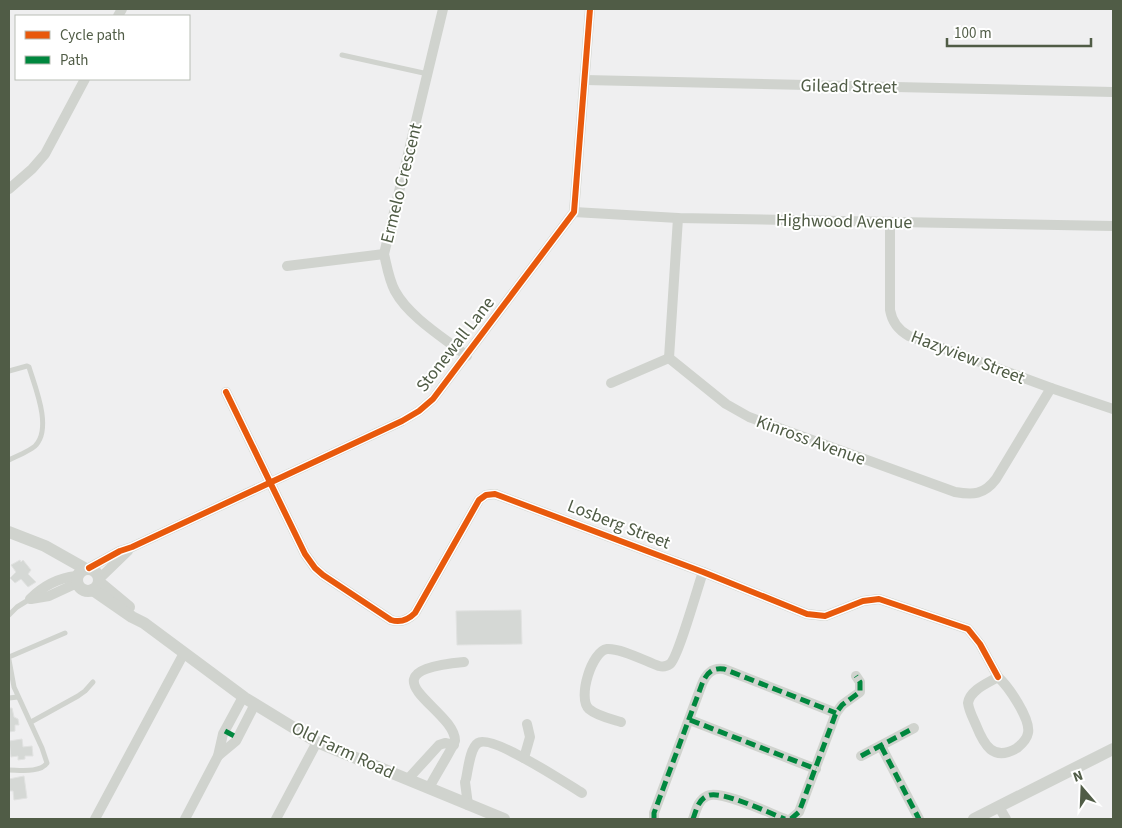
<svg xmlns="http://www.w3.org/2000/svg" width="1122" height="828" font-family="'Source Sans 3',sans-serif">
	<style>
		.building { fill: #d5d8d5; stroke: #e1e2e1 }
		.lines { fill: none; stroke-linecap: round; stroke-linejoin: round }
		.service { stroke: #d0d3ce; stroke-width: 5 }
		.minor { stroke: #d0d3ce; stroke-width: 10 }
		.tertiary { stroke: #d0d3ce; stroke-width: 12 }
		.quiet { stroke: #00873e; stroke-width: 5; stroke-dasharray: 10 5; stroke-linecap: butt }
		.cycleway-casing { stroke: #fff; stroke-width: 9 }
		.cycleway { stroke: #e8590c; stroke-width: 6 }
		.labels { text-anchor: middle; stroke-width: 4; stroke-linejoin: round; paint-order: stroke }
		.street-label { font-size: 18px; fill: #505c46; stroke: #fff }
	</style>
	<rect width="100%" height="100%" fill="#efeff0"/>
	<!-- building -->
	<g class="building">
		<path d="M20 560 21 562 23 560 31 570 28 574 36 582 28 587 21 579 15 583 10 578 16 572 11 565Z"/>
		<path d="M521 610 522 644 457 645 456 611Z"/>
		<path d="M9 708H12L14 717 18 719 19 725H15V731L9 732Z"/>
		<path d="M22 739 23 747 32 746 33 756H25V759L18 760V756L11 757 9 741Z"/>
		<path d="M24 776 27 798 14 800 13 791H9V779Z"/>
	</g>
	<g class="lines">
		<!-- service -->
		<g class="service">
			<path d="M342 55 428 74"/>
			<path d="M9 371 27 366 29 367C35 387 52 427 36 445 32 450 15 457 9 460"/>
			<path d="M9 615 17 607 30 599"/>
			<path d="M9 657 65 633"/>
			<path d="M9 660 14 687 42 748 47 763C40 773 20 770 9 770"/>
			<path d="M9 698 18 697"/>
			<path d="M31 722 78 696 85 691 93 682"/>
		</g>
		<!-- minor -->
		<g class="minor">
			<path d="M443 9 384 254C387 267 389 280 395 291 409 317 444 338 467 356"/>
			<path d="M118 16 122 9"/>
			<path d="M585 80 1113 92"/>
			<path d="M9 189 32 169 45 154 85 79"/>
			<path d="M574 212 678 218 1113 226"/>
			<path d="M678 218 669 358 726 404 749 417 955 492C973 495 984 495 996 479L1051 388"/>
			<path d="M890 222V310C892 322 898 330 909 336L1051 388 1113 409"/>
			<path d="M287 266 384 254"/>
			<path d="M611 383 669 358"/>
			<path d="M226 392 305 554 315 568 323 575 391 620C401 623 408 620 415 613L479 500 486 495 495 494 703 572 807 614 825 616 863 601 879 599 968 629 980 644 998 677"/>
			<path d="M89 568 120 551 132 547 402 421 419 411 433 399 574 212 590 9"/>
			<path d="M99 579 128 551"/>
			<path d="M30 599C43 586 58 578 76 576"/>
			<path d="M31 599 49 596 77 583"/>
			<path d="M998 677C1008 686 1031 719 1028 733 1027 739 1022 744 1017 748 993 762 984 745 976 725 973 718 969 711 968 703 970 690 988 683 998 677Z"/>
			<path d="M690 720 816 769"/>
			<path d="M621 722C611 719 597 716 589 709 577 698 592 651 607 649 621 648 645 661 659 666 663 667 666 667 670 664 678 658 698 586 703 572"/>
			<path d="M881 746 919 819"/>
			<path d="M218 756 236 741 255 704"/>
			<path d="M861 756 914 728"/>
			<path d="M524 758 530 737 527 724"/>
			<path d="M408 779 439 745 445 743 454 745"/>
			<path d="M466 779C468 770 470 748 478 743 492 734 567 784 582 793"/>
			<path d="M465 782 468 805"/>
			<path d="M429 788C432 781 455 744 455 741 456 709 356 672 464 662"/>
			<path d="M999 807 1006 819"/>
			<path d="M95 819 184 653"/>
			<path d="M185 819 218 756 223 734 243 697"/>
			<path d="M276 819 317 742"/>
			<path d="M654 819V813L702 684C706 674 712 667 724 669L836 713"/>
			<path d="M693 819C696 811 698 800 707 796 720 789 769 813 785 819"/>
			<path d="M791 819 799 812 836 713 842 705 860 692V682L856 676"/>
		</g>
		<!-- tertiary -->
		<g class="tertiary">
			<path d="M9 532 45 546 84 568"/>
			<circle cx="88" cy="580" r="11"/>
			<path d="M99 582 129 607"/>
			<path d="M93 590 132 617 144 623 245 698 317 742 504 819"/>
			<path d="M974 819 1113 749"/>
		</g>
		<!-- quiet -->
		<g class="quiet">
			<path d="M690 720 816 769"/>
			<path d="M225 731 238 738"/>
			<path d="M881 746 919 819"/>
			<path d="M861 756 914 728"/>
			<path d="M654 819V813L702 684C706 674 712 667 724 669L836 713"/>
			<path d="M693 819C696 811 698 800 707 796 720 789 769 813 785 819"/>
			<path d="M791 819 799 812 836 713 842 705 860 692V682L856 676"/>
		</g>
		<!-- cycleway casing -->
		<g class="cycleway-casing">
			<g id="cycleway">
				<path d="M226 392 305 554 315 568 323 575 391 620C401 623 408 620 415 613L479 500 486 495 495 494 703 572 807 614 825 616 863 601 879 599 968 629 980 644 998 677"/>
				<path d="M89 568 120 551 132 547 402 421 419 411 433 399 574 212 590 9"/>
			</g>
		</g>
		<!-- cycleway -->
		<use href="#cycleway" class="cycleway"/>
	</g>
	<g class="labels">
		<!-- street labels -->
		<g class="street-label">
			<text transform="translate(849 86) rotate(1)" y="6">Gilead Street</text>
			<text transform="translate(401 183) rotate(-76)" y="6">Ermelo Crescent</text>
			<text transform="translate(844 221) rotate(1)" y="6">Highwood Avenue</text>
			<text transform="translate(455 344) rotate(-52)" y="6">Stonewall Lane</text>
			<text transform="translate(968 357) rotate(21)" y="6">Hazyview Street</text>
			<text transform="translate(811 440) rotate(20)" y="6">Kinross Avenue</text>
			<text transform="translate(619 524) rotate(21)" y="6">Losberg Street</text>
			<text transform="translate(343 750) rotate(25)" y="6">Old Farm Road</text>
		</g>
	</g>
	<!-- border -->
	<rect width="1122" height="828" fill="none" stroke="#505c46" stroke-width="20"/>
	<!-- legend -->
	<rect x="15" y="15" width="175" height="65" fill="#ffffff" stroke="#b9beb5"/>
	<rect x="25" y="31" width="25" height="8" fill="#e8590c" stroke="#b9beb5"/>
	<text x="60" y="40" font-size="15" fill="#505c46">Cycle path</text>
	<rect x="25" y="56" width="25" height="8" fill="#00873e" stroke="#b9beb5"/>
	<text x="60" y="65" font-size="15" fill="#505c46">Path</text>
	<!-- north arrow -->
	<g transform="translate(1082 788) rotate(341)" stroke="#ffffff" stroke-width="4" paint-order="stroke">
	<path d="M0-4L9 19L0 12L-9 19Z" fill="#505c46"/>
	<text y="-8" font-size="14" font-weight="bold" text-anchor="middle" fill="#505c46">N</text>
	</g>
	<!-- scale -->
	<path d="M947 38v8h144v-8" fill="none" stroke="#505c46" stroke-width="2.5"/>
	<text x="954" y="38" font-size="15" fill="#505c46" stroke="#ffffff" stroke-width="4" paint-order="stroke">100 m</text>
</svg>
